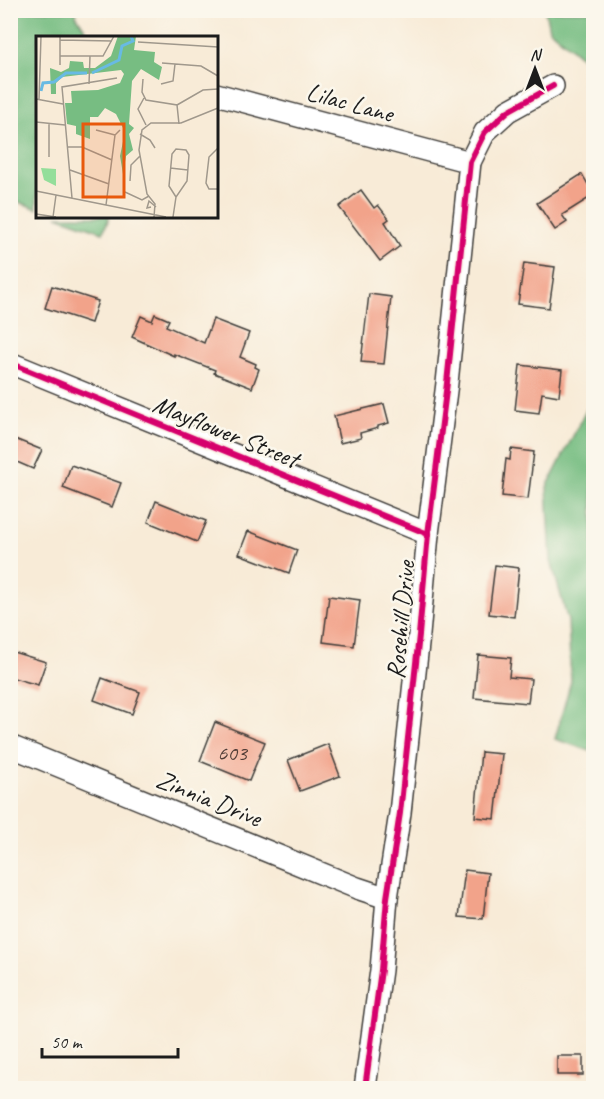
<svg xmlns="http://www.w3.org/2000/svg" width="604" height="1099" font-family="Caveat,sans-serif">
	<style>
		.forest { fill: #77bd82; stroke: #4a6c4f; stroke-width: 1.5 }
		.building { fill: #f2a38a }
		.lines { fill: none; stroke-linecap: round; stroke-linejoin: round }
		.street-casing { stroke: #3d3b38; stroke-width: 24 }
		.street { stroke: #fff; stroke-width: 21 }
		.cycleway-casing { stroke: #fbf7ec; stroke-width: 10 }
		.cycleway { stroke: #d6006c; stroke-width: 6 }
		.labels { text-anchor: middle; stroke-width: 5; stroke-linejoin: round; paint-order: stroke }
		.number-label { font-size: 22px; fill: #523e38 }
		.street-label { font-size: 26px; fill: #1c1c1c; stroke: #fbf7ec }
		.inset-river { fill: none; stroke: #68bae3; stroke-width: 3 }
		.inset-road { fill: none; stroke: #a0988c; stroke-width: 1.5 }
		.view { fill: #e8590c; fill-opacity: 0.15; stroke: #e8590c; stroke-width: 3 }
		.inset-edge { fill: none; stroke: #1c1c1c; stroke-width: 3 }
	</style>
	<rect width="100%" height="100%" fill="#fbf7ec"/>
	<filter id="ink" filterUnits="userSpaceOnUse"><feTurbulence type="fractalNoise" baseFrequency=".0167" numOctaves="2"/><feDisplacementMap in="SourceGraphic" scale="12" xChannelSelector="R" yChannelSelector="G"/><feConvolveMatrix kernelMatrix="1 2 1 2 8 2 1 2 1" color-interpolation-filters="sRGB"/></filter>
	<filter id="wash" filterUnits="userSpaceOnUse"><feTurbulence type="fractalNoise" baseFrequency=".008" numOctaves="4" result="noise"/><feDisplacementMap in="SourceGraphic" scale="24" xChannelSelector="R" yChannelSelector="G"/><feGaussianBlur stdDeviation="1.35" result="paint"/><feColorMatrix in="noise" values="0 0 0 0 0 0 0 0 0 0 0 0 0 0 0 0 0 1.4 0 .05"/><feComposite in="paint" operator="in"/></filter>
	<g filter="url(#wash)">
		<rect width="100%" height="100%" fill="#f8ebd7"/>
		<!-- forest -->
		<g class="forest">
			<path d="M11 10 77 11 76 15 90 37 38 38 37 209 11 199Z"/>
			<path d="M545 11H593V67L549 29Z"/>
			<path d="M57 216H110L103 232Z"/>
			<path d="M593 397V752L555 739 571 681 568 621 551 561 547 487Z"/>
		</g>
		<g id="blocks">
			<!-- building -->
			<g class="building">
				<path d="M582 174 594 195 562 215 567 222 555 230 537 203Z"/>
				<path d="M361 190 374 208 378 205 389 219 385 222 400 246 380 261 339 207Z"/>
				<path d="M524 263 555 267 549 308 518 304Z"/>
				<path d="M52 286 98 301 91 323 45 308Z"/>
				<path d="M369 294 391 297 384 364 361 362Z"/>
				<path d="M155 314 169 320 166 326 204 343 213 319 249 333 240 357 256 364 255 367 259 369 252 388 214 373 215 370 174 354V356L132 337 141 316 152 321Z"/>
				<path d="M520 365 562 370 559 396 542 393 539 413 515 410Z"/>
				<path d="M384 404 389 423 378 426V428L360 433 361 438 340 443 334 416Z"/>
				<path d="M10 437 42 450 33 469 10 459Z"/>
				<path d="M511 449 534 452 528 499 502 496 506 459 510 460Z"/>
				<path d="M71 465 121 483 112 507 63 488Z"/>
				<path d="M156 501 206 521 197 542 148 522Z"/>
				<path d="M248 531 297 550 289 573 239 554Z"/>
				<path d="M495 565 519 568 514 617 489 614Z"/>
				<path d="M329 596 360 600 354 646 323 642Z"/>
				<path d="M10 651 46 662 38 685 10 677Z"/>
				<path d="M478 655 511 658 509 677 531 679 528 703 474 698Z"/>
				<path d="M102 678 140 692 132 714 94 700Z"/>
				<path d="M215 722 265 742 249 781 200 761Z"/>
				<path d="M328 744 340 776 300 791 288 760Z"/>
				<path d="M481 752 502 754 495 819 475 817Z"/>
				<path d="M465 870 488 873 483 919 459 917Z"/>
				<rect x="557" y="1056" width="26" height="19"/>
			</g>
		</g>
	</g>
	<g filter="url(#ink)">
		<use href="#blocks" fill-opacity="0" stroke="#3d3b38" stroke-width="1.5"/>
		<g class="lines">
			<!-- street casing -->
			<g class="street-casing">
				<g id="street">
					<path d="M216 94 470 162"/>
					<path d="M10 363 428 534"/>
					<path d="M10 746 357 888 387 898"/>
					<path d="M365 1088 381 970 387 898 400 813 419 635 428 534 447 383 470 162 485 132 508 111 553 86"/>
				</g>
			</g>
			<!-- street -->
			<use href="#street" class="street"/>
			<!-- cycleway casing -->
			<g class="cycleway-casing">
				<g id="cycleway">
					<path d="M10 363 428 534"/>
					<path d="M365 1088 381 970 387 898 400 813 419 635 428 534 447 383 470 162 485 132 508 111 553 86"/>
				</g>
			</g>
			<!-- cycleway -->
			<use href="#cycleway" class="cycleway"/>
		</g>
	</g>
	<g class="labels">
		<!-- number labels -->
		<g class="number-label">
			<text x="232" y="760">603</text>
		</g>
		<!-- street labels -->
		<g class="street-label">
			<text transform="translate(350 102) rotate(15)" y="9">Lilac Lane</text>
			<text transform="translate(226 431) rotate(22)" y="9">Mayflower Street</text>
			<text transform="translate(400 620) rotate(-85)" y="9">Rosehill Drive</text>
			<text transform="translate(209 798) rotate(22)" y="9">Zinnia Drive</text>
		</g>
	</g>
	<!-- overview -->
	<g transform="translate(36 36)">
		<rect width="182" height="182" fill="#f8ebd7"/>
		<path d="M5 132 20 133V150L8 144Z" fill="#94de9a"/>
		<path d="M82 0H100L98 14 119 16 118 26 126 31 123 44 105 33 96 45 93 88 98 92 93 98 97 114 90 120 87 138 84 120 89 96 80 78 69 72 62 81H54V103L40 98V90L31 88 29 67H36L35 55 62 54 84 47 88 38 85 34 26 41 20 47V58H15L14 32 25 36 33 32 34 25 47 26 48 32H59L75 20Z" fill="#77bd82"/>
		<path class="inset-river" d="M56 37 83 24 86 10 97 5 95 0M5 55 7 47 18 46 30 37H51"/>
		<path class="inset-road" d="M24 4 76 5M102 6 182 11M24 20H67L78 0M126 27 165 30 182 40M24 29V0M107 43 106 56 110 64 141 69 143 88M53 48 54 20M125 48 137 45 139 28M108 62 102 73 110 89M0 63 27 68M3 64 5 0M141 69 167 54 182 53M0 86 29 89M60 94 79 99M104 98 114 104 119 112M32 111H46L76 124M182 112 173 121 170 147 173 153H182M13 121V88M134 132 152 134M34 134 73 148M94 145 95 129 104 120M0 155 130 181M89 156 106 164 113 160M36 162 26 51 81 42M70 169 79 99 84 94M115 171 111 172 113 165 120 171M0 178 20 181M17 181 20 159M118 181 119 168 111 158 103 114 106 94 115 87H145L182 72M137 181 140 161 151 145 153 119 150 114 140 113 136 118 133 150 140 161"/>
		<path class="view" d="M47 88H88V161H47Z"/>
		<rect width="182" height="182" class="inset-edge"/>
	</g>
	<!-- margin -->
	<rect width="604" height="1099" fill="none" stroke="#fbf7ec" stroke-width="36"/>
	<!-- north arrow -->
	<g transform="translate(535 69)" stroke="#fbf7ec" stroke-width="4.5" paint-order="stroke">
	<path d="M0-4.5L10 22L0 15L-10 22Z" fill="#1c1c1c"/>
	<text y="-9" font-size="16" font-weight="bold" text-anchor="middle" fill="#1c1c1c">N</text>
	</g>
	<!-- scale -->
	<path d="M42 1048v9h136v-9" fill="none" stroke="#1c1c1c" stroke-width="3"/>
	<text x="51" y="1048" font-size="18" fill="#1c1c1c" stroke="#fbf7ec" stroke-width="4.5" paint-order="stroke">50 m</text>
</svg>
